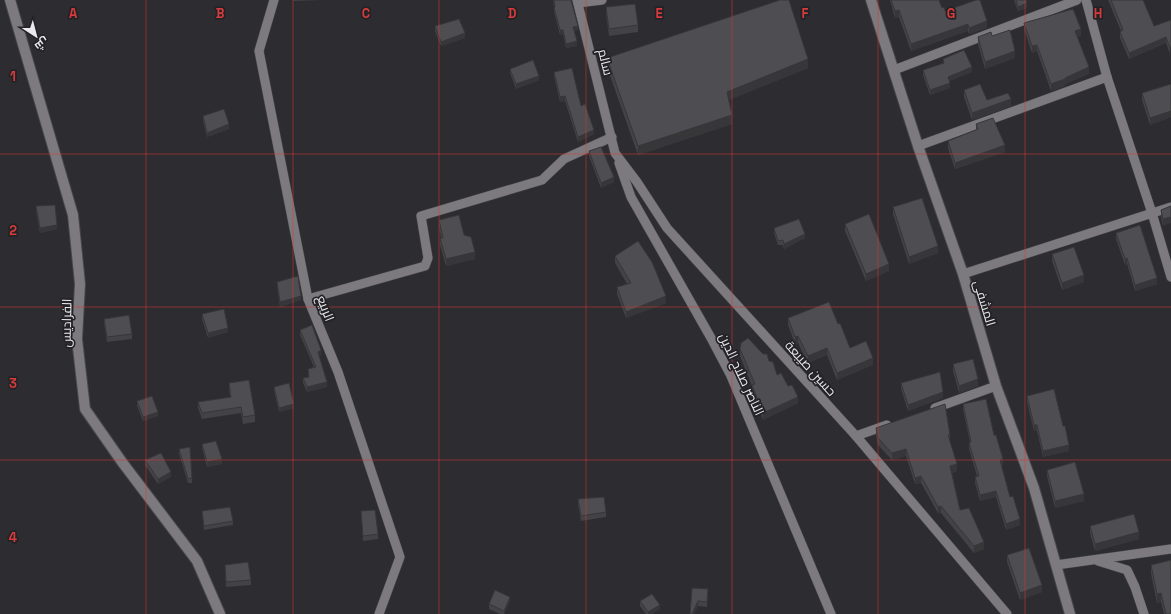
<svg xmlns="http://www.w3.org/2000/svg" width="1171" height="614" font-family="'Space Grotesk',Cairo,sans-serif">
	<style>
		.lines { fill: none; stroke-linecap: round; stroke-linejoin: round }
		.minor-casing { stroke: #48474b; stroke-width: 10 }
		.tertiary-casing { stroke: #48474b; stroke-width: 12 }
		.minor { stroke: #7c7a7f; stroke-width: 9 }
		.tertiary { stroke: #7c7a7f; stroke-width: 10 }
		.wall { fill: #434246 }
		.shaded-wall { fill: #373639 }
		.building { fill: #4e4d51; stroke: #373639 }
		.grid { fill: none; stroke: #d83b3c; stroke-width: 1; stroke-opacity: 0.55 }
		.labels { text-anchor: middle; stroke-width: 3.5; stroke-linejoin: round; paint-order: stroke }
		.street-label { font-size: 13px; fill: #eae9ec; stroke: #232226 }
		.grid-label { font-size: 13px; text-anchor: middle; font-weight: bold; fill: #d83b3c; stroke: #232226; stroke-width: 3.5; stroke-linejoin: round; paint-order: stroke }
	</style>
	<rect width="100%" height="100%" fill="#2d2c30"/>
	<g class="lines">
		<!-- minor casing -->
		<g class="minor-casing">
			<g id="minor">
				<path d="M274 0 259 51 308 299 338 372 400 557 379 614"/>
				<path d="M577 0 615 153 637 182 667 228 856 436 1007 614"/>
				<path d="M1086 0 1107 77 1152 213 1171 277"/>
				<path d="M578 3 602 0"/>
				<path d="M894 70 1077 0"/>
				<path d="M918 146 1107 77"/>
				<path d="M619 163 631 197 711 338 731 376 831 614"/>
				<path d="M963 274 1171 207"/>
				<path d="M308 299 425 266 428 258 421 216 542 180 564 159 612 137"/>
				<path d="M935 408 996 386"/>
				<path d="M856 436 887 425"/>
				<path d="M1098 561 1127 570 1135 587 1144 614"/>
				<path d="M1056 565 1171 549"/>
			</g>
		</g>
		<!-- tertiary casing -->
		<g class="tertiary-casing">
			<g id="tertiary">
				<path d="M10 0 73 215 80 284 77 339 85 409 122 462 197 561 220 614"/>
				<path d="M871 0 918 146 963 274 996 386 1034 488 1070 614"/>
			</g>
		</g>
		<!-- minor -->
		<use href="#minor" class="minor"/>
		<!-- tertiary -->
		<use href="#tertiary" class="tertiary"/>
	</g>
	<!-- wall -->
	<g class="wall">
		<path d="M293 0H321L293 1Z"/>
		<path d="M553 0H571L578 30 574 31 577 46 566 48 563 34 560 35 554 12V7Z"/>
		<path d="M890 0H939L942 8 945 11 987 28 969 34 968 31 911 51 899 17 895 18Z"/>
		<path d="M1014 0H1026L1027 8 1018 11Z"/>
		<path d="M1108 0H1143L1154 26 1171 20 1170 54 1166 43 1129 59 1120 38V32L1121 31Z"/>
		<path d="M606 7 638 25V32L609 36 606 14Z"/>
		<path d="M1024 23 1081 36 1077 37 1089 74 1065 84V86L1051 91 1037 51 1032 53 1024 29Z"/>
		<path d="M435 26 465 38 441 46 435 31Z"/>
		<path d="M992 36 1015 58 985 69 978 44V37Z"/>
		<path d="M607 58 808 68 728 100 732 124 638 155 607 67Z"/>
		<path d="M943 59 972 72 949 81 950 88 930 95 923 75V70L943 64Z"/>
		<path d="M510 69 539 80 516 89 510 73Z"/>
		<path d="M554 72 581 106 594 134 578 142 565 101 560 102 554 76Z"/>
		<path d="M1171 84V117L1150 125 1142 100V93Z"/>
		<path d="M964 90 987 100 1011 106 972 120 964 97Z"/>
		<path d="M203 116 229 129 207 137 203 121Z"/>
		<path d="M976 124 1005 152 955 169 948 148V141L976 130Z"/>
		<path d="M589 151 614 182 601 188 589 156Z"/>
		<path d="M36 206 57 229 40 233 36 211Z"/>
		<path d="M1171 206 1163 226 1161 217V210Z"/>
		<path d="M893 207 938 253 909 264 893 214Z"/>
		<path d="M439 220 464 235 475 259 446 266 440 245V238H441L439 226Z"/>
		<path d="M845 224 889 271 866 281 845 231Z"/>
		<path d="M774 228 805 238 784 249 783 245H778L774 233Z"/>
		<path d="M1116 233 1157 284 1135 291 1127 264 1125 265 1116 239Z"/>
		<path d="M1052 254 1084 282 1062 290 1052 261Z"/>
		<path d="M615 256 666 303 626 318 617 294V287L627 284 615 263Z"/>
		<path d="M277 282 301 300 280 307 277 287Z"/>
		<path d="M202 314 228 332 208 338 202 319Z"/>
		<path d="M788 318 838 324 850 348 873 365 837 380 827 355 808 363 798 343 795 344 788 325Z"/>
		<path d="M104 319 132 334V339L107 342 104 323Z"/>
		<path d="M300 330 321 355 319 356 327 387 307 392 303 383V378L308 377V369L314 367 300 335Z"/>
		<path d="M740 349 763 354 769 361 777 375 798 403 763 420 752 392V386L740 356Z"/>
		<path d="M953 364 978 386 959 393 953 371Z"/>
		<path d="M229 383 255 415V422L243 424 241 413 202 419 198 408V402L230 397 229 390Z"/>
		<path d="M901 383 943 398 908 411 901 389Z"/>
		<path d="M274 387 294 408 279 412 274 391Z"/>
		<path d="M1027 396 1069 451 1043 457 1037 431H1034L1027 402Z"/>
		<path d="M137 401 158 416 143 421 137 406Z"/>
		<path d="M963 404 994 435 1003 465 1001 466 1010 497 1020 525 1006 530 996 497 980 501 975 483V477L977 476 969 449V443L970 442 963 410Z"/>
		<path d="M876 428 950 435V442L957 471 952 473 960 510 984 549 974 553 941 513H938L921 483 915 484 906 456 892 460 878 445 876 435Z"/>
		<path d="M202 444 222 464 207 467 202 448Z"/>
		<path d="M179 449 192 478V483H188L179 454Z"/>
		<path d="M145 460 171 477 158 484 145 465Z"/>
		<path d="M1047 470 1084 501 1055 508 1047 476Z"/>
		<path d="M578 499 606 512V517L581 521 578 504Z"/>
		<path d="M202 511 233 521V525L204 530Z"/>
		<path d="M361 511 378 534V539L363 541Z"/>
		<path d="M1090 526 1139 539 1095 551 1090 533Z"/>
		<path d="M1007 555 1042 592 1020 600 1007 562Z"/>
		<path d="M1151 565 1171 614H1164L1161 602 1157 603 1151 574Z"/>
		<path d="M225 570 251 580V585L226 587Z"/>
		<path d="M692 588 708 594 707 607 698 606 694 614H690Z"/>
		<path d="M510 601 504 614H500L489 609V604Z"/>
		<path d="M640 601 660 609 652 614H646L640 606Z"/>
	</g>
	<!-- shaded-wall -->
	<g class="shaded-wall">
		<path d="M1027 3V8L1018 11V7Z"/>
		<path d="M899 10V17L895 18V11Z"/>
		<path d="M987 21V28L969 34V28Z"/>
		<path d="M968 24V31L911 51V44Z"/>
		<path d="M578 26V30L573 31V27Z"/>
		<path d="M1081 29V36L1075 38V31Z"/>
		<path d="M560 30H563V34L560 35Z"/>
		<path d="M465 33V38L441 46V42Z"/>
		<path d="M1166 37V43L1129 59V53Z"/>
		<path d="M577 41V46L566 48V44Z"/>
		<path d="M1037 45V51L1032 53V46Z"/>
		<path d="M1015 51V58L985 69V62Z"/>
		<path d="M808 59V68L727 101V92Z"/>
		<path d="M972 67V72L948 82V77Z"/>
		<path d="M1089 67V74L1065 84V86L1051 91V84Z"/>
		<path d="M539 76V80L516 89V84Z"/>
		<path d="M950 83V88L930 95V90Z"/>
		<path d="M565 96V101L560 102V97Z"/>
		<path d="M1011 99V106L972 120V113Z"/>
		<path d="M1171 111V117L1150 125V118Z"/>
		<path d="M732 115V124L638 155V146Z"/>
		<path d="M229 124V129L207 137V133Z"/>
		<path d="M594 130V134L578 142V137Z"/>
		<path d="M1005 145V152L955 169V163Z"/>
		<path d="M614 177V182L601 188V183Z"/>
		<path d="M1171 217V223L1163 226V219Z"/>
		<path d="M57 225V229L40 233V228Z"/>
		<path d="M805 234V238L784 249V244Z"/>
		<path d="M938 246V253L909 264V257Z"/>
		<path d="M475 252V259L446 266V259Z"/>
		<path d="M1127 258V264L1125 265V259Z"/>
		<path d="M889 264V271L866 281V274Z"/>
		<path d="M1084 275V282L1062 290V283Z"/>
		<path d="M1157 278V284L1135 291V285Z"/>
		<path d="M301 296V300L280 307V302Z"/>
		<path d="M666 296V303L626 318V312Z"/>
		<path d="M228 328V332L208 338V333Z"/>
		<path d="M798 336V343L795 344V337Z"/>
		<path d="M827 348V355L808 363V356Z"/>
		<path d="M321 350V355L318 356V352Z"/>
		<path d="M873 358V365L837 380V373Z"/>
		<path d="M978 379V386L959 393V386Z"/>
		<path d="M327 382V387L307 392V387Z"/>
		<path d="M943 392V398L908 411V405Z"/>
		<path d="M798 397V403L763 420V413Z"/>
		<path d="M294 404V408L279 412V408Z"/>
		<path d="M158 412V416L143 421V417Z"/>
		<rect x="1034" y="425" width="3" height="6"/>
		<path d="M1069 445V451L1043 457V451Z"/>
		<path d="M906 449V456L892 460V453Z"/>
		<path d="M222 459V464L207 467V462Z"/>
		<path d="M1003 459V465L1000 466V460Z"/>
		<path d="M957 464V471L950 473V466Z"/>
		<path d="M171 472V477L158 484V479Z"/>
		<path d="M921 476V483L915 484V478Z"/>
		<path d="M996 491V497L980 501V495Z"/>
		<path d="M1084 494V501L1055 508V501Z"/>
		<path d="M941 506V513H938V507Z"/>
		<path d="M1020 519V525L1006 530V524Z"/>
		<path d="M1139 532V539L1095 551V544Z"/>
		<path d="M984 542V549L974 553V546Z"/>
		<path d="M1042 585V592L1020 600V593Z"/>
		<path d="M1161 593V602L1157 603V594Z"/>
		<path d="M510 597V601L504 614V611Z"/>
		<path d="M698 601V606L694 614H692Z"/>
		<path d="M660 605V609L652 614H648V612Z"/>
	</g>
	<!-- building -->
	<g class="building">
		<path d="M554 0H571L578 26 573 27 577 41 566 44 563 30H560L554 8 555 7Z"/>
		<path d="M780 0H789L808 59 727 92 732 115 638 146 607 58Z"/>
		<path d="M891 0H939L942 8 944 7 945 11 976 0H980L987 21 969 28 968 24 911 44 899 10 895 11Z"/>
		<path d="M1016 0H1026L1027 3 1018 7Z"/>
		<path d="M1111 0H1143L1154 26 1171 20V47L1170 48 1166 37 1129 53 1120 32 1123 30Z"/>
		<path d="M635 4 638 25 609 29 606 7Z"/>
		<path d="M1073 9 1081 29 1075 31 1089 67 1065 78V79L1051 84 1037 45 1032 46 1024 23Z"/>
		<path d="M459 19 465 33 441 42 435 26Z"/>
		<path d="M1010 30 1015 51 985 62 978 37 991 32 992 36Z"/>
		<path d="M964 50 972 67 948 77 950 83 930 90 923 70 944 63 943 59Z"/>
		<path d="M533 60 539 76 516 84 510 69Z"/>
		<path d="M572 68 581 106 585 104 594 130 578 137 565 96 560 97 554 72Z"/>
		<path d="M980 84 987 100 1008 93 1011 99 972 113 964 90Z"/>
		<path d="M1171 84V111L1150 118 1142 93Z"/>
		<path d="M224 109 229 124 207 133 203 116Z"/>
		<path d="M993 118 1005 145 955 163 948 141 978 129 976 124Z"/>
		<path d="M601 147 614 177 601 183 589 151Z"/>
		<path d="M922 198 938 246 909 257 893 207Z"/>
		<path d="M55 205 57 225 40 228 36 206Z"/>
		<path d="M1171 206V217L1163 219 1161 210Z"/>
		<path d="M869 214 889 264 866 274 845 224Z"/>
		<path d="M459 215 464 235 471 237 475 252 446 259 440 238H443L439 220Z"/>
		<path d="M799 219 805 234 784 244 783 240 778 241 774 228Z"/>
		<path d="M1140 225 1157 278 1135 285 1127 258 1125 259 1116 233Z"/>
		<path d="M638 241 652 262 666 296 626 312 617 287 631 283 615 256Z"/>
		<path d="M1074 247 1084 275 1062 283 1052 254Z"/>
		<path d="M298 276 301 296 280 302 277 282Z"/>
		<path d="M829 302 838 324 840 323 850 348 866 341 873 358 837 373 827 348 808 356 798 336 795 337 788 318Z"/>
		<path d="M224 309 228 328 208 333 202 314Z"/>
		<path d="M129 315 132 334 107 337 104 319Z"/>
		<path d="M312 325 321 350 318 352 327 382 307 387 303 378 309 377 308 369 316 367 300 330Z"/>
		<path d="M748 338 763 354H767L769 361 773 362 777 375 781 373 788 386 792 385 798 397 763 413 752 385 755 384 740 349 741 343Z"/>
		<path d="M973 359 978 379 959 386 953 364Z"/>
		<path d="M940 372 943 392 908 405 901 383Z"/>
		<path d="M249 380 255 415 243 417 241 407 202 413 198 402 231 397 229 383Z"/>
		<path d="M289 383 294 404 279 408 274 387Z"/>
		<path d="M1054 389 1063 426H1065L1069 445 1043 451 1037 425H1034L1027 396Z"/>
		<path d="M152 396 158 412 143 417 137 401Z"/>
		<path d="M986 399 994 435H996L1003 459 1000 460 1010 497 1013 496 1020 519 1006 524 996 491 980 495 975 477 979 476 969 443 971 442 963 404Z"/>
		<path d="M945 404 950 435H948L957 464 950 466 960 510 969 508 984 542 974 546 941 506 938 507 921 476 915 478 906 449 892 453 878 438 876 428Z"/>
		<path d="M216 441 222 459 207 462 202 444Z"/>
		<path d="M190 447 192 478 188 479 179 449Z"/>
		<path d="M161 453 171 472 158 479 145 460Z"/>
		<path d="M1075 462 1084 494 1055 501 1047 470Z"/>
		<path d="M604 497 606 512 581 516 578 499Z"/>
		<path d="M230 507 233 521 204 526 202 511Z"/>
		<path d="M375 510 378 534 363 536 361 511Z"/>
		<path d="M1134 514 1139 532 1095 544 1090 526Z"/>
		<path d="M1029 548 1042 585 1020 593 1007 555Z"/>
		<path d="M1171 560V614H1166L1161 593 1157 594 1151 565Z"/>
		<path d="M248 562 251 580 226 582 225 565Z"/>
		<path d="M692 588 708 589 707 602 698 601 692 614H690Z"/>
		<path d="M495 590 510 597 504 611 489 604Z"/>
		<path d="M652 594 660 605 648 612 640 601Z"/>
	</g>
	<!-- grid -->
	<path class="grid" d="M146 0V614M293 0V614M439 0V614M586 0V614M732 0V614M878 0V614M1025 0V614M0 154H1171M0 307H1171M0 460H1171"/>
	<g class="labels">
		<!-- street labels -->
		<g class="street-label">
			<text transform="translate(606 62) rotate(76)" y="5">سالم</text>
			<text transform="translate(985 303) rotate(73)" y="5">المشفى</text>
			<text transform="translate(326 308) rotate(69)" y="5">الربيع</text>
			<text transform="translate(66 323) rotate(-89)" y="5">الفراديس</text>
			<text transform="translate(811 368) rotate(48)" y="5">حسين صيبعة</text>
			<text transform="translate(742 374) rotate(65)" y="5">الناصر صلاح الدين</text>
		</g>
	</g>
	<g class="grid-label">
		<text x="73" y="18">A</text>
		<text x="220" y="18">B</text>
		<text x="366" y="18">C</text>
		<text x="512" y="18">D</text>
		<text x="659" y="18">E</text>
		<text x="805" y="18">F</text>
		<text x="951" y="18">G</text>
		<text x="1098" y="18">H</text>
		<text x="13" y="81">1</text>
		<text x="13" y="235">2</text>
		<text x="13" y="388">3</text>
		<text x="13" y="542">4</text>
	</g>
	<!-- north arrow -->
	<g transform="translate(36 36) rotate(144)" stroke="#232226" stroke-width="3" paint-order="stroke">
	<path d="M0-3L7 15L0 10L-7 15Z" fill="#eae9ec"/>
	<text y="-6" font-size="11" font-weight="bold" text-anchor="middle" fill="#eae9ec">ش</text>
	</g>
</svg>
